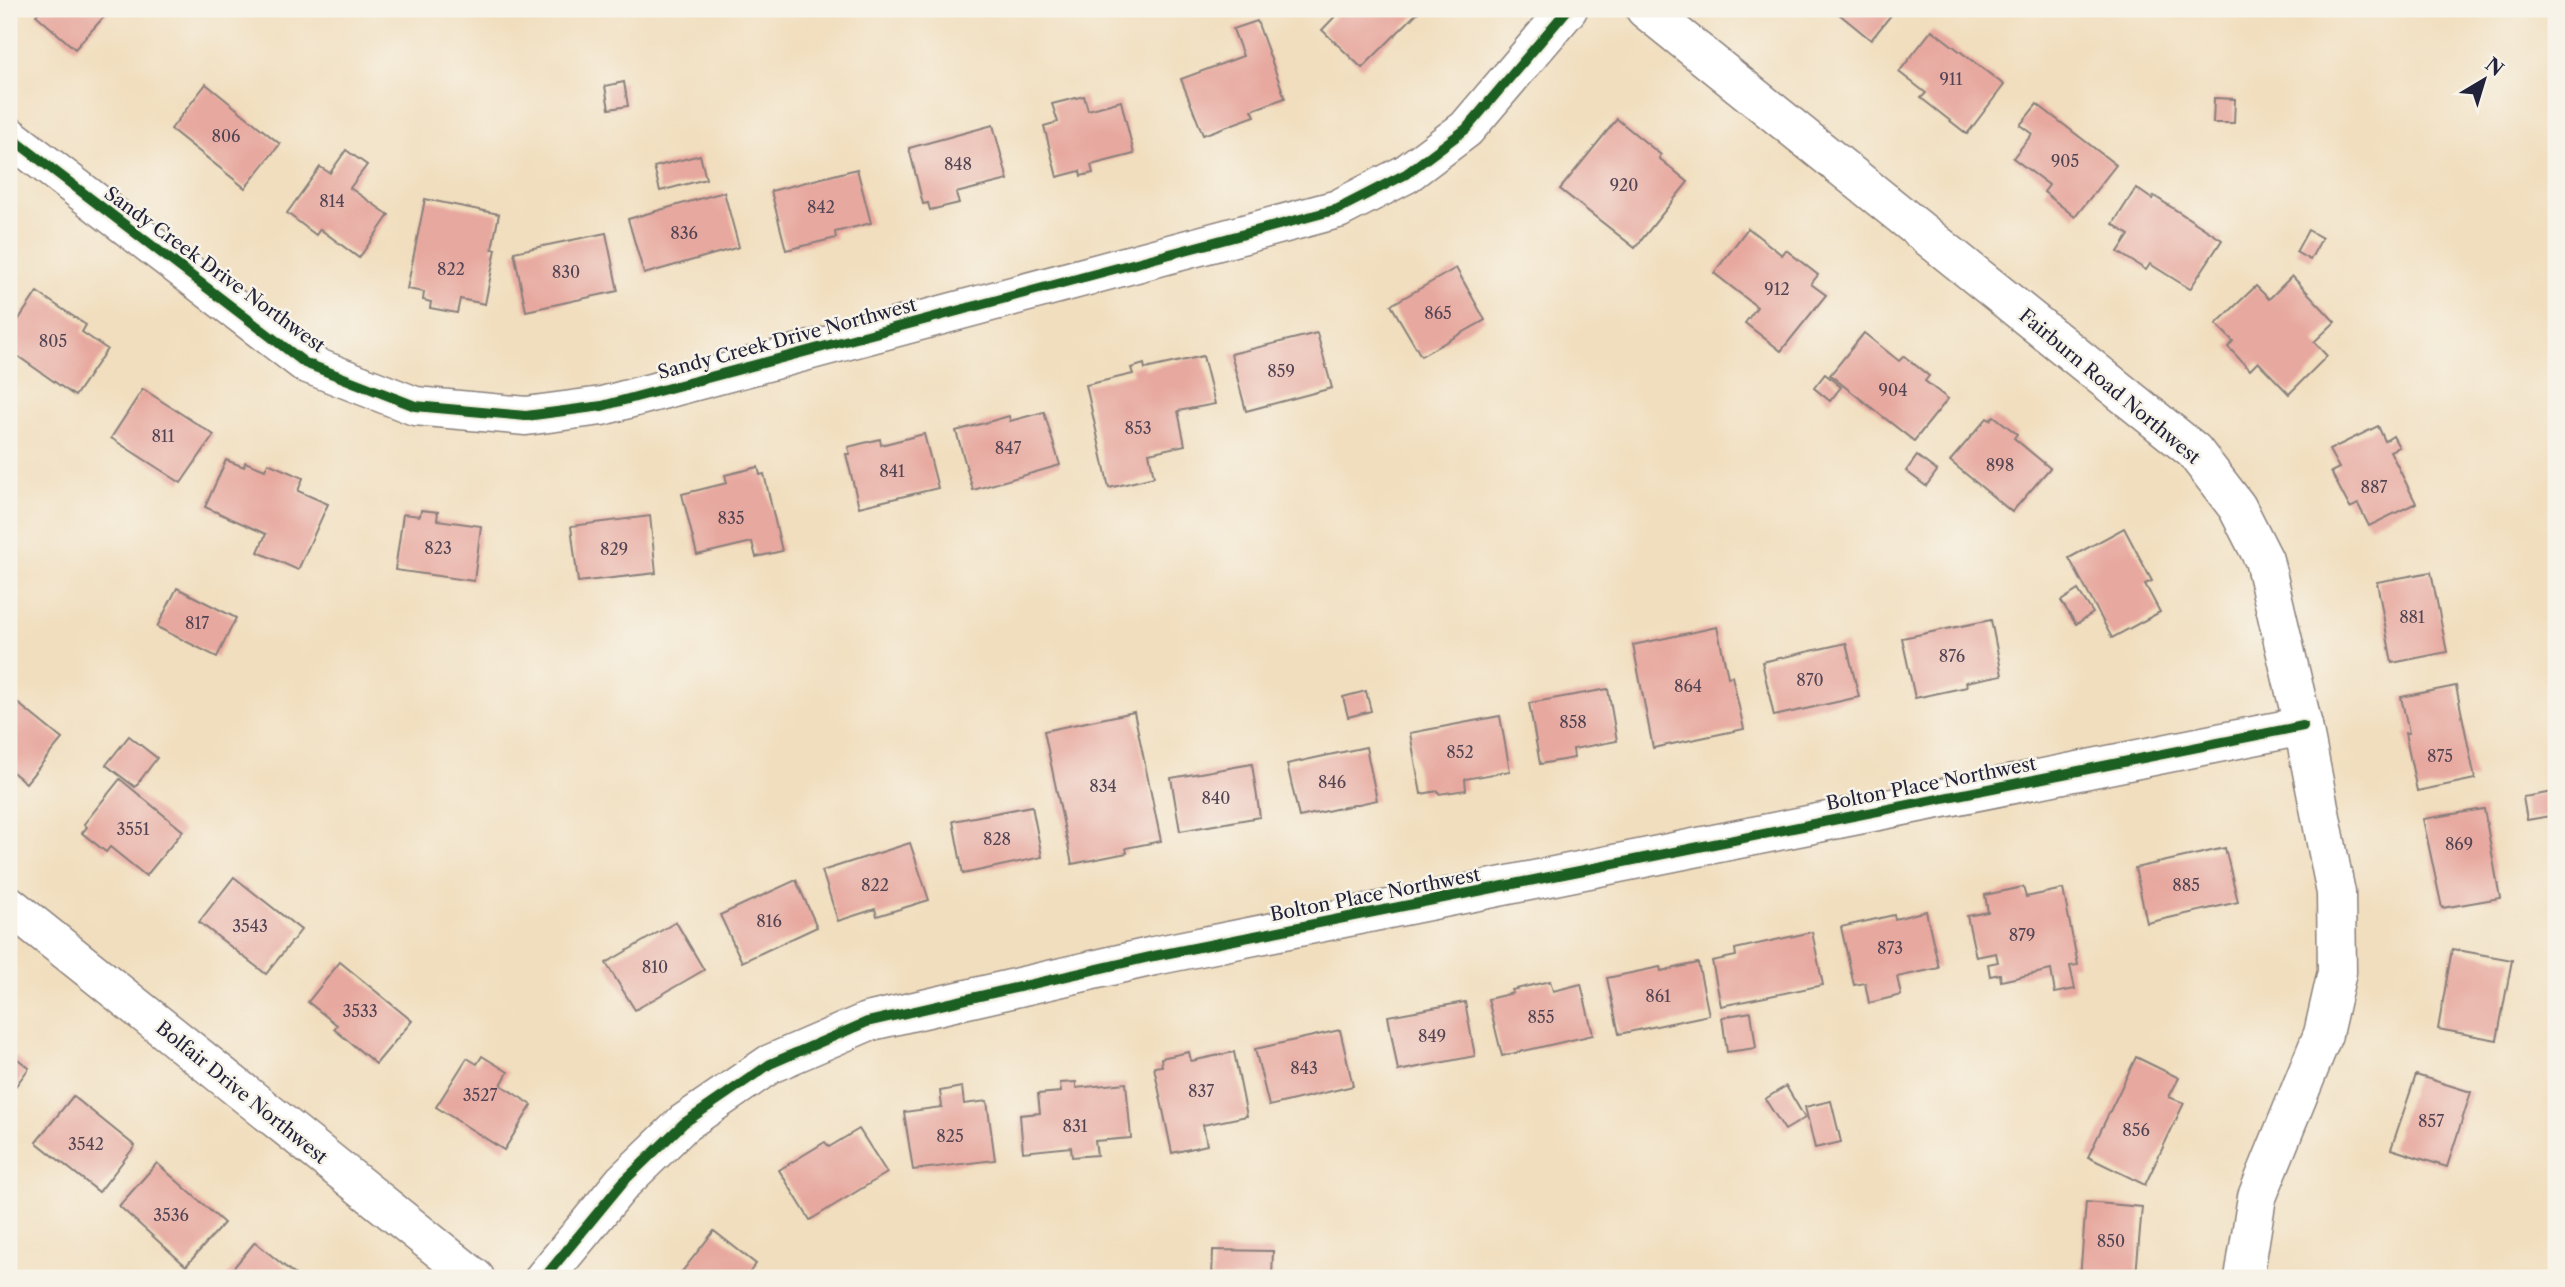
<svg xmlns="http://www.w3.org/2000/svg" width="2565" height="1287" font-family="'Libre Caslon Text',serif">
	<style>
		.building { fill: #e7a89f }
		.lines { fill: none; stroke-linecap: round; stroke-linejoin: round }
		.street-casing { stroke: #8a807c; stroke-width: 41 }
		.street { stroke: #fff; stroke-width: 38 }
		.cycleway-casing { stroke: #f7f3e8; stroke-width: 15 }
		.cycleway { stroke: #1b5e20; stroke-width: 10 }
		.labels { text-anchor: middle; stroke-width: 5; stroke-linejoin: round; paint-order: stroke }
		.number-label { font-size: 16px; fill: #534454 }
		.street-label { font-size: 19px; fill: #22223b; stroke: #f7f3e8 }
	</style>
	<rect width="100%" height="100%" fill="#f7f3e8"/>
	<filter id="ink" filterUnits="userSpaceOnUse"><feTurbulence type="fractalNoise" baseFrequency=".0143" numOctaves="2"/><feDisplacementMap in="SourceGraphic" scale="14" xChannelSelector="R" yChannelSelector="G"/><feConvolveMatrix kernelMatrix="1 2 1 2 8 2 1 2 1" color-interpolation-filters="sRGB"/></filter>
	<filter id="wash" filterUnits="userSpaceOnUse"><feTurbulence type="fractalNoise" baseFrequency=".00686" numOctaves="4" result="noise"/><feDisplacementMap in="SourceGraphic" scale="28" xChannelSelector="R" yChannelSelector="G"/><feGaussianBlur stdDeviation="1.57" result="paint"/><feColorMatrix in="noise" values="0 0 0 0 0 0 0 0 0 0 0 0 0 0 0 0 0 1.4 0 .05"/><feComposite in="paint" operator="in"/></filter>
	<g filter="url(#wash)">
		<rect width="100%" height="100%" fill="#f1debe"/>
		<g id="blocks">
			<!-- building -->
			<g class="building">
				<path d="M41 9H111L75 49 36 15Z"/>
				<path d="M1342 9H1421L1362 68 1322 30Z"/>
				<path d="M1833 9H1896L1871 40Z"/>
				<path d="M1257 21 1285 98 1252 110 1255 116 1203 135 1181 79 1243 56 1233 29Z"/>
				<path d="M1932 30 2004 85 1967 134 1921 98 1926 93 1899 72Z"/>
				<path d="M624 82 628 106 609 109 605 86Z"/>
				<path d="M206 84 280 144 245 188 171 129Z"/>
				<path d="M1084 96 1088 110 1121 101 1134 154 1091 165 1093 173 1081 176 1080 171 1057 177 1044 126 1058 122 1052 104Z"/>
				<path d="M2214 98 2235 99 2234 123H2213Z"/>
				<path d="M2037 104 2116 165 2075 217 2044 192 2049 185 2013 158 2032 134 2020 125Z"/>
				<path d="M1617 119 1661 155 1659 158 1688 182 1635 248 1560 189Z"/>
				<path d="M993 125 1008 180 956 193 959 203 930 210 928 203 923 204 909 148Z"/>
				<path d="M346 150 367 165 350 188 389 215 359 258 320 229 316 235 287 213 320 167 330 173Z"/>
				<path d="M700 155 706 179 660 191 654 167Z"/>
				<path d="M857 169 871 223 835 232 836 238 786 250 771 191Z"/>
				<path d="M2136 188 2152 199 2154 196 2222 240 2190 289 2150 264 2146 270 2118 252 2129 235 2113 224Z"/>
				<path d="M724 192 739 247 644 274 628 219Z"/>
				<path d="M425 199 499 214 492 249H496L485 304 460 299 457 313 430 308 431 302 423 300 424 292 407 289Z"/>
				<path d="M1748 228 1782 255 1786 250 1818 275 1811 284 1826 295 1781 351 1745 323 1757 307 1714 273Z"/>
				<path d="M2308 230 2322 238 2310 260 2296 252Z"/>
				<path d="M606 233 618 291 526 311 514 252Z"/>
				<path d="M1456 268 1485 320 1421 356 1391 305Z"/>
				<path d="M2292 276 2335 322 2314 342 2327 356 2289 394 2258 362 2250 370 2228 347 2233 341 2216 324 2256 286 2269 299Z"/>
				<path d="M37 292 86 325 82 332 107 349 75 396 9 350V334Z"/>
				<path d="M1317 333 1332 388 1246 411 1231 354Z"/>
				<path d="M1864 333 1899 361 1904 356 1929 376 1925 381 1948 399 1914 441 1830 375Z"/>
				<path d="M1203 356 1215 404 1178 411 1185 445 1149 453 1154 477 1109 488 1086 385 1133 374 1131 368 1144 364 1145 369Z"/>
				<path d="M1825 374 1841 387 1830 401 1814 388Z"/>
				<path d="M143 389 214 435 181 483 111 438Z"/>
				<path d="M1044 412 1060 465 973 490 956 431 1009 416 1010 421Z"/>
				<path d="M1994 416 2017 434 2014 438 2050 468 2012 512 1950 461 1987 418 1990 420Z"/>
				<path d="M2378 426 2385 441 2393 436 2399 447 2390 451 2416 503 2369 526 2358 504 2350 508 2331 472 2339 468 2329 450Z"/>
				<path d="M924 434 938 488 859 507 846 454H850L848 447 880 439 881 445Z"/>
				<path d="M1917 456 1937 471 1926 486 1906 471Z"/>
				<path d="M226 460 244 467 245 462 265 470 268 463 303 478 298 491 328 504 298 570 258 552 266 534 205 507Z"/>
				<path d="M758 467 760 475 764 474 782 551 756 557 752 542 697 555 682 494 727 483 725 475Z"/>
				<path d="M421 510 438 512 437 520 481 526 474 581 395 570 403 514 420 516Z"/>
				<path d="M650 516 656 573 578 582 571 526Z"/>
				<path d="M2124 528 2152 581 2145 584 2160 612 2112 638 2069 558Z"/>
				<path d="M2431 572 2447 652 2392 663 2377 582Z"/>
				<path d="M177 588 236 618 217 657 157 627Z"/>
				<path d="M2078 590 2093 613 2076 624 2061 601Z"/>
				<path d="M1991 620 2002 675 1966 682 1967 687 1915 698 1902 638Z"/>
				<path d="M1717 627 1728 677 1732 676 1744 729 1653 748 1633 645Z"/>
				<path d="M1846 643 1859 697 1774 716 1762 662Z"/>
				<path d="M2456 686 2475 779 2417 791 2405 733H2409L2401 697Z"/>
				<path d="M1608 689 1617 741 1573 749 1574 758 1540 764 1529 703Z"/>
				<path d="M1366 691 1371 711 1348 717 1343 697Z"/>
				<path d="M9 696 62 739 26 783 9 769Z"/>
				<path d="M1134 712 1161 841 1126 848 1127 853 1072 864 1044 731Z"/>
				<path d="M1500 716 1510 771 1465 779 1466 790 1439 794 1438 791 1421 794 1410 733Z"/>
				<path d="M129 736 157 758 135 787 106 765Z"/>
				<path d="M1366 747 1377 800 1299 817 1287 764Z"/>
				<path d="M1252 764 1260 817 1180 831 1171 778Z"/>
				<path d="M120 779 183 831 146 876 110 847 106 852 82 833 87 827 84 824Z"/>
				<path d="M2554 792 2556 815 2527 820 2523 797Z"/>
				<path d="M1032 806 1042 857 963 874 953 821Z"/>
				<path d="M2484 809 2500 898 2442 908 2423 819Z"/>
				<path d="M910 843 929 900 877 916 875 909 838 921 822 871Z"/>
				<path d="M2225 848 2238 902 2147 923 2135 868Z"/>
				<path d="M234 877 301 930 266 974 199 922Z"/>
				<path d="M796 880 817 927 742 962 720 915Z"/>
				<path d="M2023 887 2026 897 2063 889 2078 965 2070 966 2075 989 2055 993 2051 970 2001 981 2000 974 1990 976 1988 964 1998 962 1996 953 1976 957 1967 916 1988 912 1985 895Z"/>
				<path d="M1926 911 1939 968 1897 977 1901 995 1869 1003 1865 983 1854 985 1841 927 1894 915 1895 919Z"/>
				<path d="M676 922 704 970 635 1010 606 963Z"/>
				<path d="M1812 932 1823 985 1721 1006 1712 961 1736 956 1735 949Z"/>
				<path d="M2452 949 2512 960 2497 1040 2438 1029Z"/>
				<path d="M340 962 412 1021 376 1064 334 1029 337 1025 308 1002Z"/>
				<path d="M1698 963 1709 1015 1619 1034 1607 978 1660 967 1661 971Z"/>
				<path d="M1550 981 1553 991 1581 984 1593 1035 1502 1056 1488 999 1513 993 1512 990Z"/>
				<path d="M1465 1002 1475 1056 1398 1071 1388 1016Z"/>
				<path d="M1751 1012 1756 1048 1727 1052 1722 1017Z"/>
				<path d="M1340 1030 1353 1086 1269 1106 1255 1049Z"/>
				<path d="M9 1052 29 1068 9 1095Z"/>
				<path d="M1189 1052 1191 1061 1234 1052 1247 1116 1203 1125 1207 1145 1172 1153 1154 1067 1162 1066 1161 1058Z"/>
				<path d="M482 1056 508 1072 501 1085 532 1105 504 1150 436 1107 467 1058 477 1064Z"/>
				<path d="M2136 1057 2179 1078 2169 1097 2184 1103 2145 1185 2088 1157Z"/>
				<path d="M2416 1075 2471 1092 2447 1167 2391 1149Z"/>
				<path d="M1076 1082V1088L1126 1083 1131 1138 1095 1141 1097 1155 1072 1157 1071 1147 1023 1152 1020 1115 1040 1113 1038 1094 1061 1092 1060 1083Z"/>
				<path d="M1786 1086 1805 1118 1785 1130 1765 1099Z"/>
				<path d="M962 1087 964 1104 987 1101 995 1160 913 1170 904 1112 942 1107 940 1091Z"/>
				<path d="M73 1096 135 1146 99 1192 36 1142Z"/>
				<path d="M1831 1101 1841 1142 1815 1148 1805 1107Z"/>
				<path d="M859 1129 887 1173 810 1220 779 1170 825 1142 829 1147Z"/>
				<path d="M157 1163 224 1223 186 1266 119 1206Z"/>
				<path d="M2086 1202 2142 1207 2136 1275 2151 1276V1278H2080Z"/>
				<path d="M714 1231 756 1264 745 1278H677Z"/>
				<path d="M255 1242 299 1278H225Z"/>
				<path d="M1213 1250 1273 1251 1272 1278H1212Z"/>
			</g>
		</g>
	</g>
	<g filter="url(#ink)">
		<use href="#blocks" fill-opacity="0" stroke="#8a807c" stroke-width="2"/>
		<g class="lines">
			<!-- street casing -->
			<g class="street-casing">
				<g id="street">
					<path d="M1645 9 2194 451 2237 507 2264 560 2303 726 2336 893 2337 972 2323 1034 2257 1197 2244 1278"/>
					<path d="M9 136 305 363 415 406 526 416 602 406 1338 209 1406 174 1466 129 1568 9"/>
					<path d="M9 905 475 1278"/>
					<path d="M544 1278 623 1182 684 1123 770 1064 867 1022 1154 956 2303 726"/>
				</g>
			</g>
			<!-- street -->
			<use href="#street" class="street"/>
			<!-- cycleway casing -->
			<g class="cycleway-casing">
				<g id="cycleway">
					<path d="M9 136 305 363 415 406 526 416 602 406 1338 209 1406 174 1466 129 1568 9"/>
					<path d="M544 1278 623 1182 684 1123 770 1064 867 1022 1154 956 2303 726"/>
				</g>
			</g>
			<!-- cycleway -->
			<use href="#cycleway" class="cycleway"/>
		</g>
	</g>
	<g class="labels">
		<!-- number labels -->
		<g class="number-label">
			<text x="1951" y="85">911</text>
			<text x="226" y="142">806</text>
			<text x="2065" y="167">905</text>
			<text x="958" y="170">848</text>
			<text x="1624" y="191">920</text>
			<text x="332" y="207">814</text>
			<text x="821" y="213">842</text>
			<text x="684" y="239">836</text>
			<text x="451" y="275">822</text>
			<text x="566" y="278">830</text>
			<text x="1777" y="295">912</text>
			<text x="1438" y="319">865</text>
			<text x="53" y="347">805</text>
			<text x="1281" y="377">859</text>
			<text x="1893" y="396">904</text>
			<text x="1138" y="434">853</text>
			<text x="163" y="442">811</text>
			<text x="1008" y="454">847</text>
			<text x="2000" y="471">898</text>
			<text x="892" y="477">841</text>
			<text x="2374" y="493">887</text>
			<text x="731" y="524">835</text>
			<text x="438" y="554">823</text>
			<text x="614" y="555">829</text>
			<text x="2412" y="623">881</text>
			<text x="197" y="629">817</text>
			<text x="1952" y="662">876</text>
			<text x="1810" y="686">870</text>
			<text x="1688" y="692">864</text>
			<text x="1573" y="728">858</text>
			<text x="1460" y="758">852</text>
			<text x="2440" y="762">875</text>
			<text x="1332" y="788">846</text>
			<text x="1103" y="792">834</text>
			<text x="1216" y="804">840</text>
			<text x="133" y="835">3551</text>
			<text x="997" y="845">828</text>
			<text x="2459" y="850">869</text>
			<text x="875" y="891">822</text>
			<text x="2186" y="891">885</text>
			<text x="769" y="927">816</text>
			<text x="250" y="932">3543</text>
			<text x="2022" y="941">879</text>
			<text x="1890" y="954">873</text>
			<text x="655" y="973">810</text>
			<text x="1658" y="1002">861</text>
			<text x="360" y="1017">3533</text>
			<text x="1541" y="1023">855</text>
			<text x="1432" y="1042">849</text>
			<text x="1304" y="1074">843</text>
			<text x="1201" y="1097">837</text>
			<text x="480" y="1101">3527</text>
			<text x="2431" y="1127">857</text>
			<text x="1075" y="1132">831</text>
			<text x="2136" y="1136">856</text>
			<text x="950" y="1142">825</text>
			<text x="86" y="1150">3542</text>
			<text x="171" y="1221">3536</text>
			<text x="2111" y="1247">850</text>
		</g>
		<!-- street labels -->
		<g class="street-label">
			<text transform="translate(215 269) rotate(36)" y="7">Sandy Creek Drive Northwest</text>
			<text transform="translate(787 338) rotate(-15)" y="7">Sandy Creek Drive Northwest</text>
			<text transform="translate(2110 386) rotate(40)" y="7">Fairburn Road Northwest</text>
			<text transform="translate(1931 783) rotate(-11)" y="7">Bolton Place Northwest</text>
			<text transform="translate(1375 894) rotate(-11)" y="7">Bolton Place Northwest</text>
			<text transform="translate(242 1092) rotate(39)" y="7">Bolfair Drive Northwest</text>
		</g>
	</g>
	<!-- margin -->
	<rect width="2565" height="1287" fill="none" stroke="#f7f3e8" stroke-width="35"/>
	<!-- north arrow -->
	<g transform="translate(2484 80) rotate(38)" stroke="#f7f3e8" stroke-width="5" paint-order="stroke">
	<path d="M0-5L12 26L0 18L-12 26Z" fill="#22223b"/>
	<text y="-10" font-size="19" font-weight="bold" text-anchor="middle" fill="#22223b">N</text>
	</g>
</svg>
